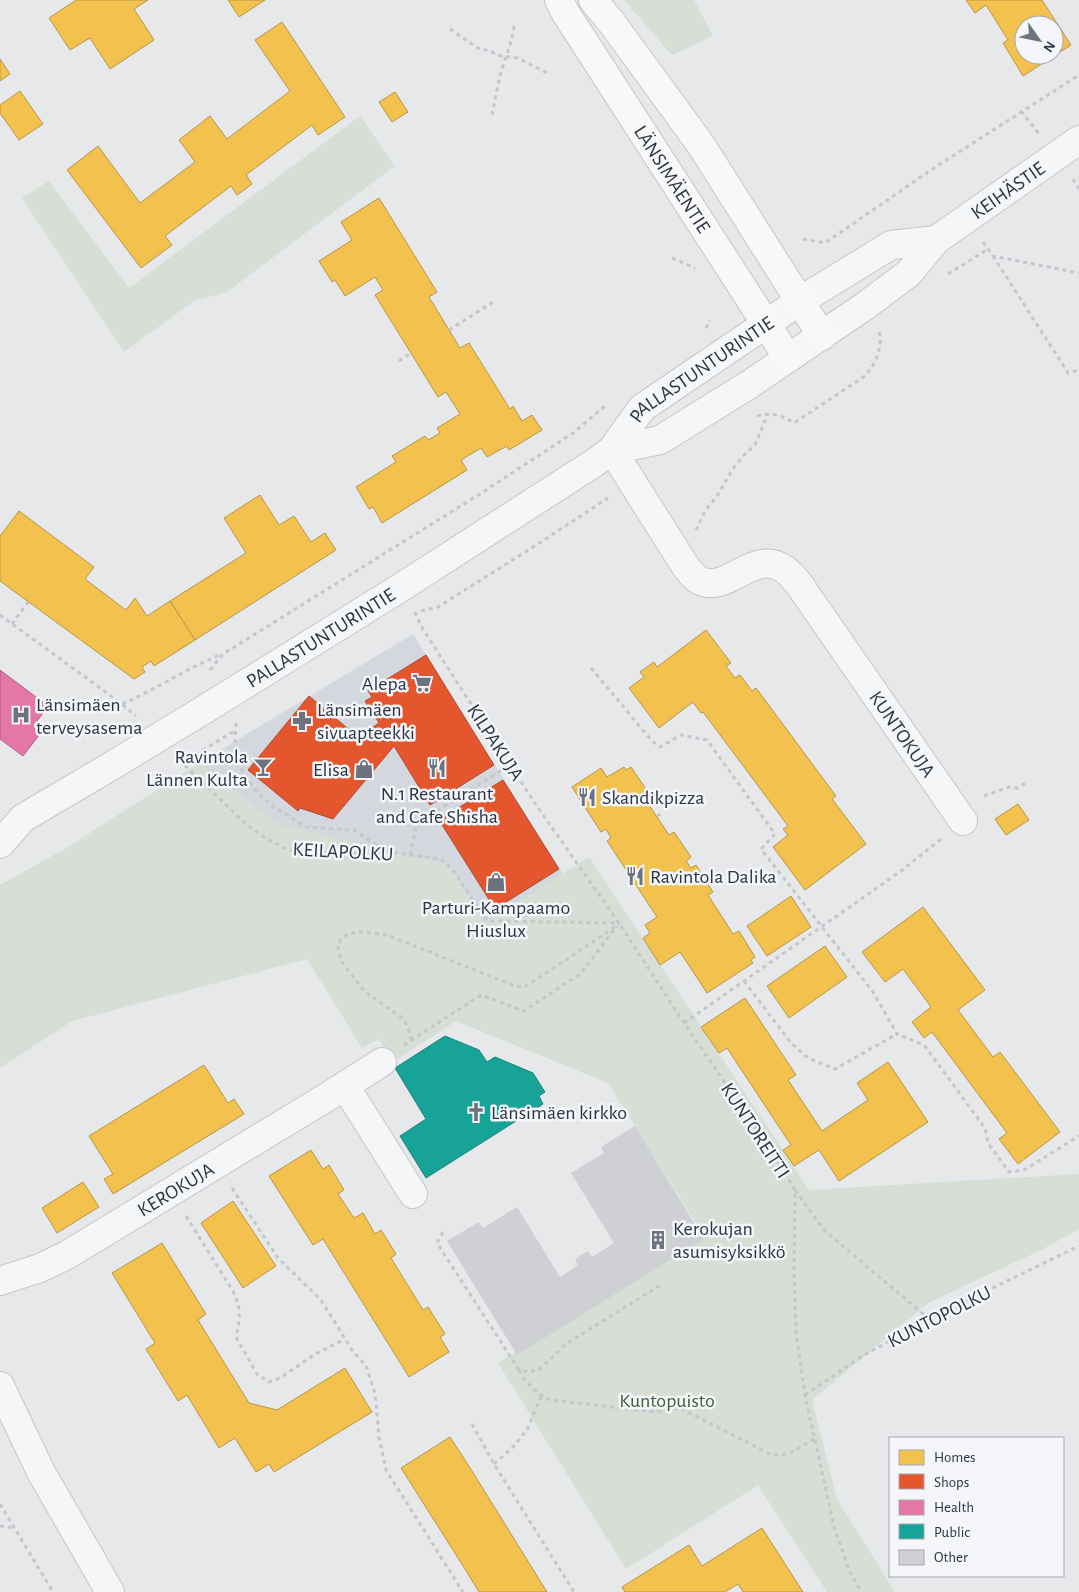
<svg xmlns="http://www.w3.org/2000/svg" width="1079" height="1592" font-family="'Alegreya Sans',sans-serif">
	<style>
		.built { fill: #d4d7dd }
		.green { fill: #d6ded6 }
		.homes { fill: #f2c14e; stroke: #b6974b; fill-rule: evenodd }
		.shops { fill: #e4572e; stroke: #ac4c35 }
		.health { fill: #e377a8; stroke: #ac638a }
		.public { fill: #17a398; stroke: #1d827f }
		.building { fill: #ced0d3 }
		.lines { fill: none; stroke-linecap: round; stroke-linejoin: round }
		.minor-casing { stroke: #c4c6c8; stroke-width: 30 }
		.tertiary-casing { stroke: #c4c6c8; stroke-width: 30 }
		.secondary-casing { stroke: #c4c6c8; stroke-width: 30 }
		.path { stroke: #c5c6ca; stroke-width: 3; stroke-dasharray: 4 4; stroke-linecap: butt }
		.minor { stroke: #f5f6f7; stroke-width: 28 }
		.tertiary { stroke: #f5f6f7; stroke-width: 28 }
		.secondary { stroke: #f8f8f8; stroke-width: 28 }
		.tertiary-bridge-casing { stroke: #c4c6c8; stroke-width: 30; stroke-linecap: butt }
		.tertiary-bridge { stroke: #f5f6f7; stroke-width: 28 }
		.labels { text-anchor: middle; stroke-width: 5; stroke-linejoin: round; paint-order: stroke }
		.street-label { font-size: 20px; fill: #2b3445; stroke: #f4f6f9 }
		.poi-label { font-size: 20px; fill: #2b3445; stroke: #f4f6f9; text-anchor: start }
		.park-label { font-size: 20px; fill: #3f6138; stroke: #f4f6f9 }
	</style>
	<rect width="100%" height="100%" fill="#e6e8ea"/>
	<!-- built -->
	<path class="built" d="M413 634 563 874 485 924 449 865 279 825 199 763Z"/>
	<!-- green -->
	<g class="green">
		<path d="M624 0H694L713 36 672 55Z"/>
		<path d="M360 116 395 166 227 292 194 301 124 352 22 198 49 181 129 288Z"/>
		<path d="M199 763 279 825 449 865 485 924 589 857 809 1190 1079 1174V1229L1043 1249 928 1303 812 1400 837 1499 895 1592H827L758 1485 626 1569 498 1363 704 1236 608 1083 456 1021 393 1062 379 1039 362 1048 307 959 72 1021 0 1068V885L68 847Z"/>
	</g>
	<!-- homes -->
	<g class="homes">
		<path d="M76 0H148L134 9 154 40 110 69 90 38 70 50 49 18Z"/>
		<path d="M228 0H265L239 17Z"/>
		<path d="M966 0H1042L1071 45 1023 76 1003 43 1008 40 986 5 975 13ZM1024 25H1054V55H1024Z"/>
		<path d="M282 22 345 117 318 135 312 125 246 175 252 184 237 195 231 186 165 236 172 245 141 268 67 170 98 146 140 203 195 162 179 140 210 116 227 139 290 91 255 40Z"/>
		<path d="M0 59 10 74 0 81Z"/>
		<path d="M20 91 43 124 19 140 0 113V105Z"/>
		<path d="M395 92 408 112 392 122 379 102Z"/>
		<path d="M379 198 437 292 429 297 460 348 469 343 510 409 513 406 522 421 532 415 542 430 509 450 507 446 487 457 481 448 461 460 467 470 382 523 373 507 369 509 356 487 396 462 392 456 425 436 428 440 440 433 437 428 460 414 446 392 438 397 375 295 383 290 375 277 345 296 335 280 332 282 319 261 352 240 341 222Z"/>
		<path d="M260 495 279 525 294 516 311 542 325 533 336 550 195 640 170 601 246 553 224 518Z"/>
		<path d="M19 511 94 567 85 579 126 610 135 598 147 616 170 601 195 640 154 666 151 661 142 667 145 672 134 679 0 581V536Z"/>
		<path d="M706 630 731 663 726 666 735 678 740 675 752 691 756 688 836 796 832 799 866 844 805 890 773 847 788 835 783 829 788 826 703 712 701 713 693 702 659 728 629 688 644 677 640 672 654 662 657 667Z"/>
		<path d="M624 767 626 770 631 767 648 792 643 796 669 835 674 832 691 857 686 861 691 868 696 865 713 892 708 895 733 934 739 931 755 957 751 960 753 963 707 993 680 952 660 965 643 938 650 933 645 925 657 917 607 841 611 838 606 829 601 832 572 787 601 768 607 777Z"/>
		<path d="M1018 804 1029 820 1006 835 995 819Z"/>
		<path d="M791 896 811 927 767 956 747 926Z"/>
		<path d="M923 907 985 990 958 1010 993 1057 1000 1052 1060 1132 1018 1164 999 1139 1007 1133 932 1032 924 1038 912 1022 931 1007 903 969 885 982 862 952Z"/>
		<path d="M825 946 847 977 789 1018 767 986Z"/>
		<path d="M745 998 796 1075 788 1080 822 1131 868 1100 857 1083 888 1062 928 1122 839 1181 819 1150 794 1166 783 1150 791 1145 727 1048 719 1053 701 1027Z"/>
		<path d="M204 1065 228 1103 234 1099 244 1114 113 1194 104 1179 113 1174 89 1136Z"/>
		<path d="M311 1150 323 1169 329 1165 344 1190 338 1194 354 1218 363 1213 375 1234 381 1230 396 1254 391 1258 423 1310 428 1307 445 1334 440 1337 449 1352 409 1377 323 1239 313 1245 269 1176Z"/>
		<path d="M83 1182 99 1207 57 1233 42 1208Z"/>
		<path d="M233 1201 276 1266 243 1288 201 1223Z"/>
		<path d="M162 1243 206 1314 198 1320 249 1403 277 1410 345 1368 372 1412 274 1472 269 1464 256 1472 235 1438 219 1448 187 1395 178 1401 146 1349 155 1343 112 1273Z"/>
		<path d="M450 1437 472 1471 547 1592H479L465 1569 401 1468Z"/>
		<path d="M762 1528 803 1592H743L738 1584 725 1592H625L622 1587 689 1545 702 1566Z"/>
	</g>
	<!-- shops -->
	<g class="shops">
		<path d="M426 655 494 765 430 805 394 746 333 819 300 808 298 811 248 770 309 696 358 737 379 723 365 701 372 697 368 691Z"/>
		<path d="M503 780 559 869 495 909 439 820Z"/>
	</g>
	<!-- health -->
	<path class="health" d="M0 670 48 706 35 724 43 730 23 756 0 739Z"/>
	<!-- public -->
	<path class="public" d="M445 1036 479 1050 487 1062 495 1057 533 1073 545 1092 539 1096 543 1104 426 1178 400 1136 426 1119 395 1068Z"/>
	<!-- building -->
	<path class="building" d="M635 1126 704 1239 517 1355 447 1241 479 1222 483 1228 517 1207 560 1277 578 1265 575 1259 581 1255 588 1251 592 1257 614 1243 571 1173 604 1153 601 1147Z"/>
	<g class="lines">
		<!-- minor casing -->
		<g class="minor-casing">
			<g id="minor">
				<path id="s1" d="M612 450 686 567C690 572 696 580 703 582 729 591 755 549 784 569 796 577 804 592 812 603L963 821"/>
				<path d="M345 1086 413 1194"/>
				<path id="s2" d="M0 1281 40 1268 67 1255 327 1097 382 1062"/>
			</g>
		</g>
		<!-- tertiary casing -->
		<g class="tertiary-casing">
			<g id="tertiary">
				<path id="s3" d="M612 450 660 440 750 384 865 306 909 273 936 240 1079 140"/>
				<path id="s4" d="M210 706 400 588 594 463 612 450 642 408 800 301 891 245 936 240"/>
				<path d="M0 844 23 818 108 768"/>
				<path d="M0 1386 41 1472 110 1592"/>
			</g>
		</g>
		<!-- secondary casing -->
		<g class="secondary-casing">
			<g id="secondary">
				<path id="s5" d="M559 0 565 12 788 358"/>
				<path d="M593 0 612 23 701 145 822 336"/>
			</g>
		</g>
		<!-- path -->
		<g class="path">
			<path d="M450 29 481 50H487L501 56 518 58 549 74"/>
			<path d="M1021 111 1039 134"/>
			<path d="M492 115 500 75 511 42 515 22"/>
			<path d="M1073 179 1079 189"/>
			<path d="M803 239 825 243 931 170 1079 75"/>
			<path d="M983 242 993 256 1079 273"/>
			<path d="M993 256 1068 373 1079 370"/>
			<path d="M672 258 695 268"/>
			<path d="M948 274 988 249"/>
			<path d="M706 328 710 320"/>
			<path d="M449 330 493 302"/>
			<path d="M399 361 411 353"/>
			<path d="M757 416C771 412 782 415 794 423L865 376C876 363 883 348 879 331"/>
			<path d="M696 530 705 511 717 496 732 470 743 456 755 445 768 413"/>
			<path d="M421 611 438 607 541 542 608 498"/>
			<path d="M415 612 421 626 534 802 619 923 684 1023 768 1145 795 1190 794 1270 796 1332 805 1395 834 1527 849 1570 861 1592"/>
			<path d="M0 615 122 704 136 716"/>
			<path d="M12 624 28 602"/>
			<path d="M591 668 652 741 660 747 681 735 707 740 775 834 761 849 873 992 897 1034 924 1045 985 1128 988 1143 1009 1172 1024 1170 1079 1136"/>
			<path d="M210 670 223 654 480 494 573 433 605 406"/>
			<path d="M122 704C157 689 187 668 222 654"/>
			<path d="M236 723 234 759 255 790 274 807 306 827 354 830 387 852"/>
			<path d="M179 760 246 824 264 837 288 850 352 854 387 852 441 859 453 870 485 918 491 921 619 923"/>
			<path d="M182 763 236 730"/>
			<path d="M984 796 1009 787 1018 788 1027 782"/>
			<path d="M657 816 664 812"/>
			<path d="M410 855 417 823 510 765"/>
			<path d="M744 981 791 1043 808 1058 835 1069 897 1034"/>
			<path d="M684 1023 901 871 941 839"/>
			<path d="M412 1040 407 1025 401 1017 365 992 341 961 338 947 341 938 350 933 363 932 387 935 515 986 524 987 566 960 619 924"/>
			<path d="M404 1045 481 995 524 1011 581 973 617 926"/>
			<path d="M232 1188 278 1258 321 1300 352 1350 366 1366 375 1393 379 1437 386 1470 463 1592"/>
			<path d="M795 1190 824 1230 929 1319"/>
			<path d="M186 1216 233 1291C242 1310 240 1318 236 1337L257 1374 269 1382 280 1378 314 1355 345 1339"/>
			<path d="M443 1232 437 1243 519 1370 529 1372 540 1369 566 1344 659 1286"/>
			<path d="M519 1370C526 1383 537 1394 550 1400L655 1412 680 1408 768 1453C789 1458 797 1449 814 1439"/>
			<path d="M805 1395 864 1355 929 1319 1079 1246"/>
			<path d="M472 1424 494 1464 574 1592"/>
			<path d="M494 1464 513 1447 527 1430 541 1396"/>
			<path d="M0 1504 53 1592"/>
			<path d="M0 1526 14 1528"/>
		</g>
		<!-- minor -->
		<use href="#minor" class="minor"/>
		<!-- tertiary -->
		<use href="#tertiary" class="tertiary"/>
		<!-- secondary -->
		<use href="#secondary" class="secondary"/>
		<!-- tertiary-bridge casing -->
		<g class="tertiary-bridge-casing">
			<path id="tertiary-bridge" d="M108 768 210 706"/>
		</g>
		<!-- tertiary-bridge -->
		<use href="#tertiary-bridge" class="tertiary-bridge"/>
	</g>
	<!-- icons -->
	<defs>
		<g id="supermarket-bare" transform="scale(1.5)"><path d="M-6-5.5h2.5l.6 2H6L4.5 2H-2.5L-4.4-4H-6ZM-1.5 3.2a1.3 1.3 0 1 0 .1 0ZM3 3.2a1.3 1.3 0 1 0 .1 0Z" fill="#6c737f" stroke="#f4f6f9" stroke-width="2.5" paint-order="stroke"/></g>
		<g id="hospital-bare" transform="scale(1.5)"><path d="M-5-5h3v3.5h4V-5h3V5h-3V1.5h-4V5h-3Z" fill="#6c737f" stroke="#f4f6f9" stroke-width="2.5" paint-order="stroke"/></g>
		<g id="pharmacy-bare" transform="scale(1.5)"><path d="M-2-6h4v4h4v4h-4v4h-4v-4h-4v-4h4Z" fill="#6c737f" stroke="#f4f6f9" stroke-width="2.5" paint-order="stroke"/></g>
		<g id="bar-bare" transform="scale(1.5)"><path d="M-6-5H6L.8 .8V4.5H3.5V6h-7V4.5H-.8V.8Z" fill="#6c737f" stroke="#f4f6f9" stroke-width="2.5" paint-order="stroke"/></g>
		<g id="restaurant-bare" transform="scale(1.5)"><path d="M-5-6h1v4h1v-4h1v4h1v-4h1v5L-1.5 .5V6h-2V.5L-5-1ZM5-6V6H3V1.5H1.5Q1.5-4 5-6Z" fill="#6c737f" stroke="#f4f6f9" stroke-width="2.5" paint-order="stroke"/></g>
		<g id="shop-bare" transform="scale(1.5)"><path d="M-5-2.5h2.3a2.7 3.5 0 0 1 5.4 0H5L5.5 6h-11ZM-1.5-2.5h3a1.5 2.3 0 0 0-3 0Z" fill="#6c737f" stroke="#f4f6f9" stroke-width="2.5" paint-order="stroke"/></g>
		<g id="church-bare" transform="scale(1.5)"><path d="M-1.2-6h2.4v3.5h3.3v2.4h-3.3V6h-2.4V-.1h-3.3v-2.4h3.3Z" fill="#6c737f" stroke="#f4f6f9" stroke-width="2.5" paint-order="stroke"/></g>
		<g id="building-bare" transform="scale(1.5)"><path d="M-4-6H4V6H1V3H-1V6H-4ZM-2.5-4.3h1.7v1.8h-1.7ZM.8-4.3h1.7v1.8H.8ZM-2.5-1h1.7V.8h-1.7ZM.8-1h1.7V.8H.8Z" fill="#6c737f" stroke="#f4f6f9" stroke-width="2.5" paint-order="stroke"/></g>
	</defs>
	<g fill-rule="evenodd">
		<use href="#supermarket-bare" x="422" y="683"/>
		<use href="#hospital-bare" x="21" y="715"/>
		<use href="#pharmacy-bare" x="302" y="721"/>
		<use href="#bar-bare" x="263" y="767"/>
		<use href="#restaurant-bare" x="437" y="768"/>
		<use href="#shop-bare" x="364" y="769"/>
		<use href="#restaurant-bare" x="587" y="797"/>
		<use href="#restaurant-bare" x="635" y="876"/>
		<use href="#shop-bare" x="496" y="882"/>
		<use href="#church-bare" x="476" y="1112"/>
		<use href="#building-bare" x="658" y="1240"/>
	</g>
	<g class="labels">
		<!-- street labels -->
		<g class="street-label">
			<text dy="7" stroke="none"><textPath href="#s5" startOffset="212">LÄNSIMÄENTIE</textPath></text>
			<text dy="7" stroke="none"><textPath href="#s3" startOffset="479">KEIHÄSTIE</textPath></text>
			<text dy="7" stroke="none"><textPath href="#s4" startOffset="599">PALLASTUNTURINTIE</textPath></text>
			<text dy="7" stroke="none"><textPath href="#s4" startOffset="130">PALLASTUNTURINTIE</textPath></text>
			<text dy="7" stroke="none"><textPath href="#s1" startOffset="451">KUNTOKUJA</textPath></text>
			<text transform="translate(496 742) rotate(57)" y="7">KILPAKUJA</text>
			<text transform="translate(343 851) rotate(3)" y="7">KEILAPOLKU</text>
			<text transform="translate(756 1130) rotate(57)" y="7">KUNTOREITTI</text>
			<text dy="7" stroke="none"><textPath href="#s2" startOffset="199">KEROKUJA</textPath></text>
			<text transform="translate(939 1316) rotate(-27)" y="7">KUNTOPOLKU</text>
		</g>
		<!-- poi labels -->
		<g class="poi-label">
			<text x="407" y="690" text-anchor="end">Alepa</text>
			<text x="36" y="711">Länsimäen<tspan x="36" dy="23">terveysasema</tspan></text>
			<text x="317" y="716">Länsimäen<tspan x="317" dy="23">sivuapteekki</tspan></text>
			<text x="248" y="763" text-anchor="end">Ravintola<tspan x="248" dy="23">Lännen Kulta</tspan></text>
			<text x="349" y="776" text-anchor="end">Elisa</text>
			<text x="437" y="800" text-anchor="middle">N.1 Restaurant<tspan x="437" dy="23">and Cafe Shisha</tspan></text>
			<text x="602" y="804">Skandikpizza</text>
			<text x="650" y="883">Ravintola Dalika</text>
			<text x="496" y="914" text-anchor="middle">Parturi-Kampaamo<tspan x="496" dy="23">Hiuslux</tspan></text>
			<text x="491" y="1119">Länsimäen kirkko</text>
			<text x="673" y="1235">Kerokujan<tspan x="673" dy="23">asumisyksikkö</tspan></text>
		</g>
		<!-- park labels -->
		<g class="park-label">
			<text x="667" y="1407">Kuntopuisto</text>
		</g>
	</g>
	<!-- legend -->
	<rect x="889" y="1437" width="175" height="140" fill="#f4f6f9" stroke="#a4a8b1"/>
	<rect x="899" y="1450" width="25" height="15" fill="#f2c14e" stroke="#a4a8b1"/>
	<text x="934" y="1462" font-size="15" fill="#2b3445">Homes</text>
	<rect x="899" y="1474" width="25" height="15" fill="#e4572e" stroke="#a4a8b1"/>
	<text x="934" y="1487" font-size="15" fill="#2b3445">Shops</text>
	<rect x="899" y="1500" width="25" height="15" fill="#e377a8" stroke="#a4a8b1"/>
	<text x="934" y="1512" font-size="15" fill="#2b3445">Health</text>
	<rect x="899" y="1524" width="25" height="15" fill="#17a398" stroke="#a4a8b1"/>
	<text x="934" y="1537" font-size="15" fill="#2b3445">Public</text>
	<rect x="899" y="1550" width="25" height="15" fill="#ced0d3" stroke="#a4a8b1"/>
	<text x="934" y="1562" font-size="15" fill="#2b3445">Other</text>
	<!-- north arrow -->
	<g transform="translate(1039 40) rotate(123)"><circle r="24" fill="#f4f6f9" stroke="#a4a8b1"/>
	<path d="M0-4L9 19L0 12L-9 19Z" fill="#6c737f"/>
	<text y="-8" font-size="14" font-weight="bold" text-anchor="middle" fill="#2b3445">N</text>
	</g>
</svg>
